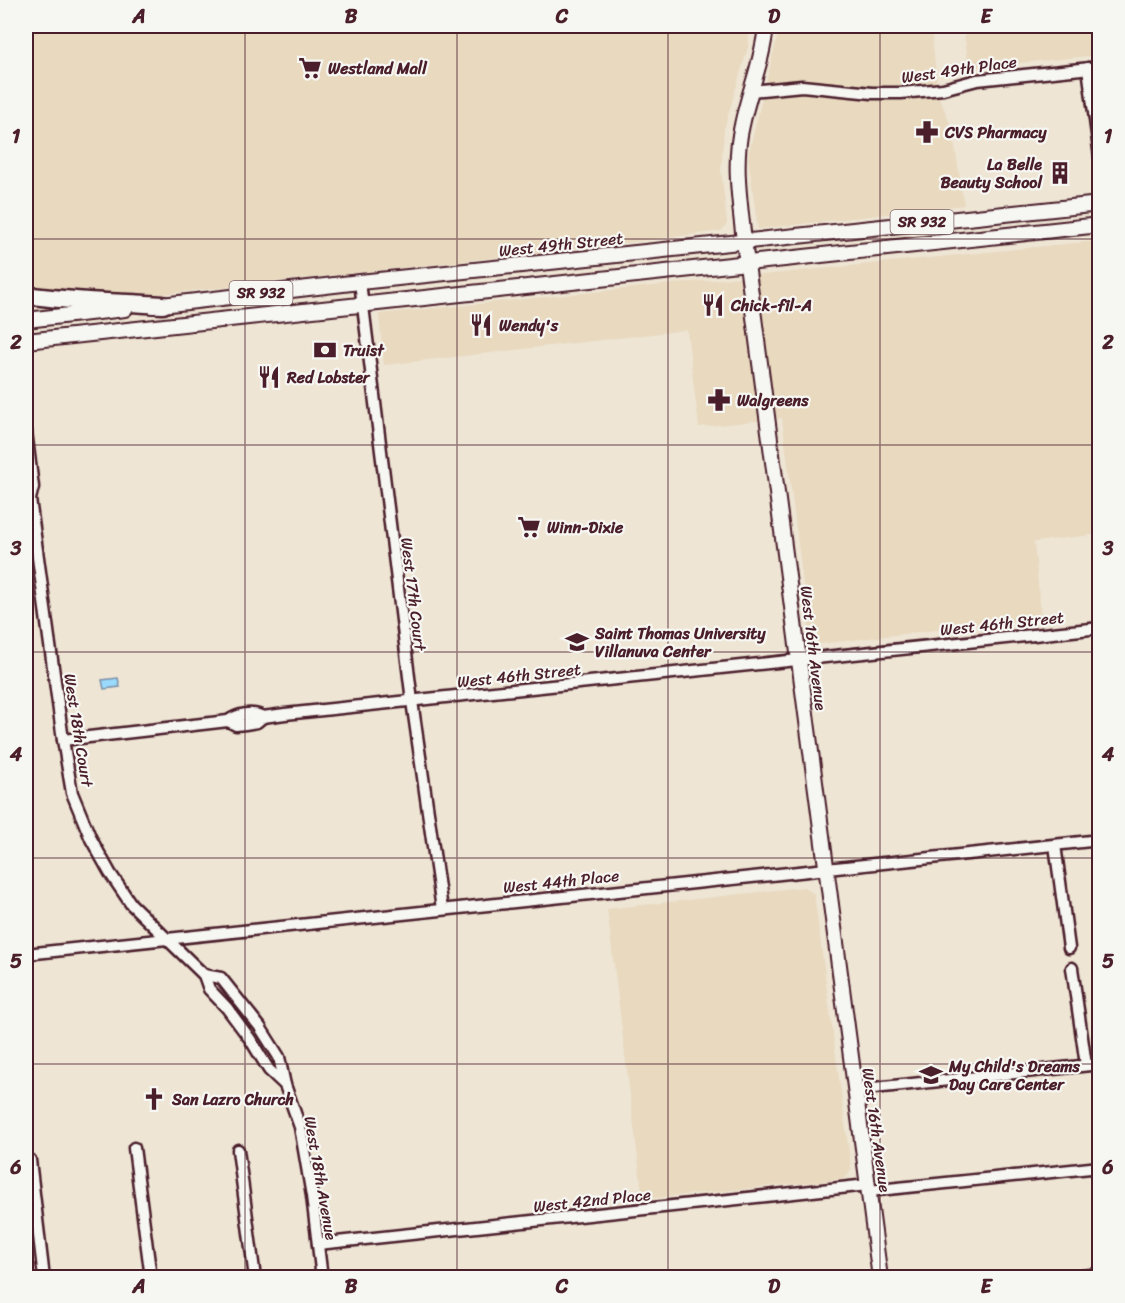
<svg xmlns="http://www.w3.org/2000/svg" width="1125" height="1303" font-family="Sriracha,sans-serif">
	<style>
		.built { fill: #e8d9bf }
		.water { fill: #9adafc; stroke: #7a8fa8; stroke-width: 1.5 }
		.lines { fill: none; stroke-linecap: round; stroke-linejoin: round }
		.minor-casing { stroke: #4a1f2b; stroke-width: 15 }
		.major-casing { stroke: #4a1f2b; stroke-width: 18 }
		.highway-casing { stroke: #4a1f2b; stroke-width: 21 }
		.minor { stroke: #f6f6f2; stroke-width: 10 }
		.major { stroke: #f6f6f2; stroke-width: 14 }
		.highway { stroke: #f6f6f2; stroke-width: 16 }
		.grid { fill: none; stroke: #4a1f2b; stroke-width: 1.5; stroke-opacity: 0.55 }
		.labels { text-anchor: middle; stroke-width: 4.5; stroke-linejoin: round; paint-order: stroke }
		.shield { fill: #f6f6f2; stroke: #7e6067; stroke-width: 1.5 }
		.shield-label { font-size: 15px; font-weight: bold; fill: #4a1f2b }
		.poi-label { font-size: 16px; font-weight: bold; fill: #4a1f2b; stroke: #f6f6f2; text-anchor: start }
		.street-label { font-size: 16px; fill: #4a1f2b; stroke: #f6f6f2 }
		.neatline { fill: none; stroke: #4a1f2b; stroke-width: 2 }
		.grid-label { font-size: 20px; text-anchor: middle; font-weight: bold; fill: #4a1f2b }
	</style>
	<rect width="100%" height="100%" fill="#eee5d4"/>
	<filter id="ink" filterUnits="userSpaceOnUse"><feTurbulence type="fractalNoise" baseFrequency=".0167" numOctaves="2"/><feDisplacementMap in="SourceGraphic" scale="12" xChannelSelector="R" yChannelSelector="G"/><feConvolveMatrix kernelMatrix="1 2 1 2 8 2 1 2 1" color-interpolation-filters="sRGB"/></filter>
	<g filter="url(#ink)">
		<!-- built -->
		<g class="built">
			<path d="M26 26H750L748 47 724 129 721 170 727 223 725 227 721 231 589 247 26 309Z"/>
			<path d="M780 26H931L938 94 952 129 964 205 758 229 748 156Z"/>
			<path d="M963 26H1099V55L969 68Z"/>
			<path d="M1096 241 1100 268 1099 534 1034 542 1041 617 811 645 782 418 699 427 687 330 384 365 379 314Z"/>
			<path d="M804 887 814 894 851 1168 849 1174 844 1179 643 1199 607 909Z"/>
		</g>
		<!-- water -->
		<path class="water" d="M118 678 120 687 104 689 102 680Z"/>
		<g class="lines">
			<!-- minor casing -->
			<g class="minor-casing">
				<g id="minor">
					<path d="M1088 68 1100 157"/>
					<path d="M751 91 802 86 872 93H901L943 89 977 80 1100 67"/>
					<path d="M360 282 412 701 442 909"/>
					<path d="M26 431 33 487 30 499 63 740 72 793 91 839 110 873 131 904 204 975 209 989 227 1008 250 1039 269 1070 285 1085"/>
					<path d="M228 721 236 725 245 724 257 722 263 717 285 714 1100 628"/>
					<path d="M63 740 228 721C238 714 252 711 263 717"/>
					<path d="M1055 845 1069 948"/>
					<path d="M26 954 1100 840"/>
					<path d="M1072 968 1086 1065"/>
					<path d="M204 975 221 978 260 1027 279 1057 285 1085 300 1127 312 1196 322 1278"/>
					<path d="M855 1090 1100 1064"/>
					<path d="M134 1148 151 1278"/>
					<path d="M238 1150 255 1278"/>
					<path d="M30 1160 44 1278"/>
					<path d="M869 1191 1100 1167"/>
					<path d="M318 1244 868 1185"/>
					<path d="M1064 1278 1100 1274"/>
				</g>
			</g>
			<!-- major casing -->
			<g class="major-casing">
				<g id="major">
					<path d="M766 26C763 60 749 91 742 125 733 163 740 203 744 241L880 1278"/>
					<path d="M153 306 360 282 1100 204"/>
					<path d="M26 320 125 309"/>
					<path d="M26 341 1100 225"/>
				</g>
			</g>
			<!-- highway casing -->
			<g class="highway-casing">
				<path id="highway" d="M26 295C71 302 117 302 163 305"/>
			</g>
			<!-- minor -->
			<use href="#minor" class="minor"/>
			<!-- major -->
			<use href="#major" class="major"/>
			<!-- highway -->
			<use href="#highway" class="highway"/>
		</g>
	</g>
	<!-- grid -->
	<path class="grid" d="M245 26V1278M457 26V1278M668 26V1278M880 26V1278M26 239H1100M26 445H1100M26 652H1100M26 858H1100M26 1064H1100"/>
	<!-- icons -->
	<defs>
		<g id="supermarket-bare" transform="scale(1.8)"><path d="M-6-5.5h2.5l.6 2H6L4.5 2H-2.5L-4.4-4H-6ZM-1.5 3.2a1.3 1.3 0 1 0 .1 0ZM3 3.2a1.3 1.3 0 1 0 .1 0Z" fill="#4a1f2b" stroke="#f6f6f2" stroke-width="2.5" paint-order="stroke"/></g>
		<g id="pharmacy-bare" transform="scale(1.8)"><path d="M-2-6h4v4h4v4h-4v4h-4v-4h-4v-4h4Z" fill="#4a1f2b" stroke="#f6f6f2" stroke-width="2.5" paint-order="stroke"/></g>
		<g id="building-bare" transform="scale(1.8)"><path d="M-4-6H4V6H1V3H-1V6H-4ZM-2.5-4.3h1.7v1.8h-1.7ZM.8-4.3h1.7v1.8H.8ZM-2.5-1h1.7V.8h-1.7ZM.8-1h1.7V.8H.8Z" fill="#4a1f2b" stroke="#f6f6f2" stroke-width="2.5" paint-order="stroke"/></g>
		<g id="restaurant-bare" transform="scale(1.8)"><path d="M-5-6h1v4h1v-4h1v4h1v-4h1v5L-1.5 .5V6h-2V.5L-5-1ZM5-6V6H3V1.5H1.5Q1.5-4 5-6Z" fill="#4a1f2b" stroke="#f6f6f2" stroke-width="2.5" paint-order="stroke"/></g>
		<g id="bank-bare" transform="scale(1.8)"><path d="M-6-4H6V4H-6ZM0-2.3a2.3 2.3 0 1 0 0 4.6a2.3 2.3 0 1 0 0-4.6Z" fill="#4a1f2b" stroke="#f6f6f2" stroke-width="2.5" paint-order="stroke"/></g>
		<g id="school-bare" transform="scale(1.8)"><path d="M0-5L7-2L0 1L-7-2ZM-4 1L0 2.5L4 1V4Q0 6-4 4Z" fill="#4a1f2b" stroke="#f6f6f2" stroke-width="2.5" paint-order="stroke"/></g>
		<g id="church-bare" transform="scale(1.8)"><path d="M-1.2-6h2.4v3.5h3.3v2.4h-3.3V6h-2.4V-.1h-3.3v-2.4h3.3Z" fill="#4a1f2b" stroke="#f6f6f2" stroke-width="2.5" paint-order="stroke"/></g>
	</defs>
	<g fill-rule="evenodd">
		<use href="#supermarket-bare" x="310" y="68"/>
		<use href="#pharmacy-bare" x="927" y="132"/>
		<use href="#building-bare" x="1060" y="173"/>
		<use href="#restaurant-bare" x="713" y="305"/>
		<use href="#restaurant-bare" x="481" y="325"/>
		<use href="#bank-bare" x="325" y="350"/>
		<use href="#restaurant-bare" x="269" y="377"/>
		<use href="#pharmacy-bare" x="719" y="400"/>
		<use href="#supermarket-bare" x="529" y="527"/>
		<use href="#school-bare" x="577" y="642"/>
		<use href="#school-bare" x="931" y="1075"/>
		<use href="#church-bare" x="154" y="1099"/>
	</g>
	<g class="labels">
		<!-- shield labels -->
		<g class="shield">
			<rect x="890.5" y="210" width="63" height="24" rx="4.5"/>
			<rect x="229.5" y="281" width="63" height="24" rx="4.5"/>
		</g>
		<g class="shield-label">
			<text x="922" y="227">SR 932</text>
			<text x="261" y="298">SR 932</text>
		</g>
		<!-- poi labels -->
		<g class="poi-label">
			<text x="328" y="74">Westland Mall</text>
			<text x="945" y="138">CVS Pharmacy</text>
			<text x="1042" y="170" text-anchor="end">La Belle<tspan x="1042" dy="18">Beauty School</tspan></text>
			<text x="731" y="311">Chick-fil-A</text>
			<text x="499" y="331">Wendy's</text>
			<text x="343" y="356">Truist</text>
			<text x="287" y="383">Red Lobster</text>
			<text x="737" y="406">Walgreens</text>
			<text x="547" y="533">Winn-Dixie</text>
			<text x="595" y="639">Saint Thomas University<tspan x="595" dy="18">Villanuva Center</tspan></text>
			<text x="949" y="1072">My Child's Dreams<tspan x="949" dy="18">Day Care Center</tspan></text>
			<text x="172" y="1105">San Lazro Church</text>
		</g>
		<!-- street labels -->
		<g class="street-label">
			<text transform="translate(959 69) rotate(-8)" y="6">West 49th Place</text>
			<text transform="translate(561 244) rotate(-6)" y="6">West 49th Street</text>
			<text transform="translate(414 594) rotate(83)" y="6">West 17th Court</text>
			<text transform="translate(1002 623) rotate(-6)" y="6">West 46th Street</text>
			<text transform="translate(814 648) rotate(83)" y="6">West 16th Avenue</text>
			<text transform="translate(519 675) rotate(-6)" y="6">West 46th Street</text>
			<text transform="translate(79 730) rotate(81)" y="6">West 18th Court</text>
			<text transform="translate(561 881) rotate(-6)" y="6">West 44th Place</text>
			<text transform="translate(877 1130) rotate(82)" y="6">West 16th Avenue</text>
			<text transform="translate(321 1178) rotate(80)" y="6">West 18th Avenue</text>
			<text transform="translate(592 1200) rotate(-6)" y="6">West 42nd Place</text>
		</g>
	</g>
	<!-- margin -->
	<rect width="1125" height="1303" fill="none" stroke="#f6f6f2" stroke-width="66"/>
	<rect x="33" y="33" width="1059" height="1237" class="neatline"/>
	<g class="grid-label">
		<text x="139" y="23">A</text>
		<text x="351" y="23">B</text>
		<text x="562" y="23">C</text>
		<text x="774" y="23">D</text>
		<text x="986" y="23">E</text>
		<text x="16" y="143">1</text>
		<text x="1108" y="143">1</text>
		<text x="16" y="349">2</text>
		<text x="1108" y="349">2</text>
		<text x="16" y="555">3</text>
		<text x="1108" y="555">3</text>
		<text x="16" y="761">4</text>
		<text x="1108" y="761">4</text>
		<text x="16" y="968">5</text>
		<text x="1108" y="968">5</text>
		<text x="16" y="1174">6</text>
		<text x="1108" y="1174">6</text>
		<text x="139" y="1293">A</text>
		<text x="351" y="1293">B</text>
		<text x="562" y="1293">C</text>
		<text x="774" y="1293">D</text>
		<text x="986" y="1293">E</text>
	</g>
</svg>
